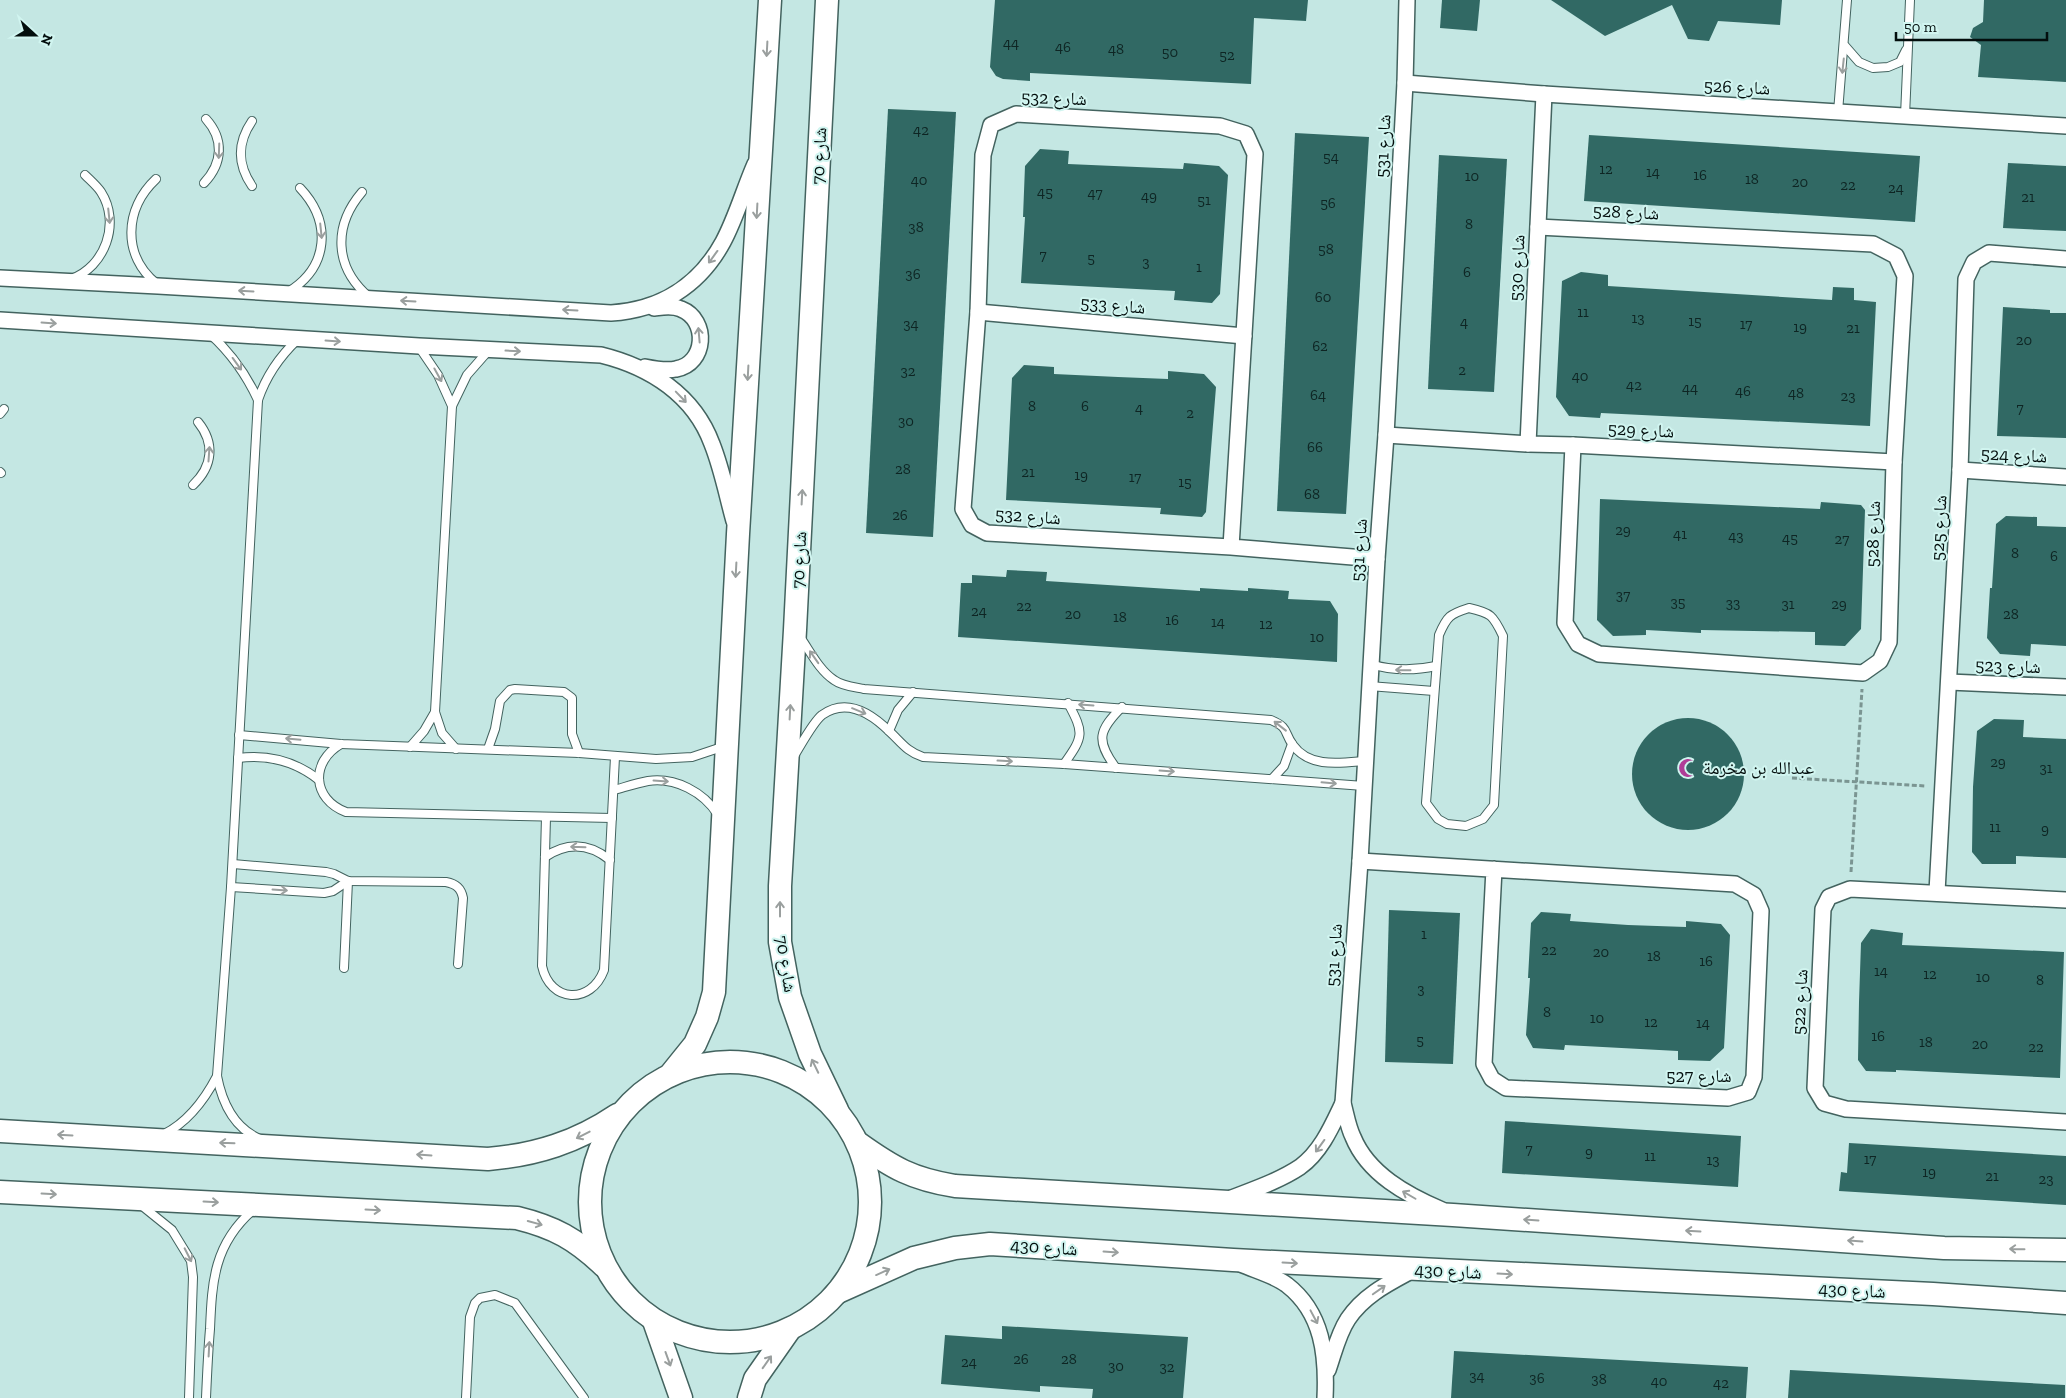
<svg xmlns="http://www.w3.org/2000/svg" width="2066" height="1398" font-family="'Zilla Slab','Noto Naskh Arabic',serif">
	<style>
		.building { fill: #316964 }
		.lines { fill: none; stroke-linecap: round; stroke-linejoin: round }
		.lane-casing { stroke: #43635f; stroke-width: 10 }
		.street-casing { stroke: #43635f; stroke-width: 18 }
		.secondary-casing { stroke: #43635f; stroke-width: 25 }
		.path { stroke: #7b9592; stroke-width: 3; stroke-dasharray: 5 2.5; stroke-linecap: butt }
		.lane { stroke: #fff; stroke-width: 8 }
		.street { stroke: #fff; stroke-width: 15 }
		.secondary { stroke: #fff; stroke-width: 22 }
		.oneway { stroke: #9a9f9e }
		.labels { text-anchor: middle; stroke-width: 4; stroke-linejoin: round; paint-order: stroke }
		.number-label { font-size: 15px; fill: #0e2523 }
		.street-label { font-size: 18px; fill: #030e0d; stroke: #d1f5f0 }
		.poi-label { font-size: 18px; fill: #030e0d; stroke: #d1f5f0; text-anchor: start }
	</style>
	<rect width="100%" height="100%" fill="#c4e7e3"/>
	<!-- building -->
	<g class="building">
		<path d="M995 0H1308L1306 21 1254 18 1251 84 1030 73V81L1003 79 996 76 990 67Z"/>
		<path d="M1442 0H1480L1477 31 1440 28Z"/>
		<path d="M1551 0H1782L1780 25 1718 21 1709 41 1688 39 1672 5 1605 36Z"/>
		<path d="M1984 0H2066V82L1978 77 1981 45 1970 37 1973 28 1983 22Z"/>
		<path d="M888 109 956 112 933 537 866 533Z"/>
		<path d="M1295 133 1369 137 1346 514 1277 511Z"/>
		<path d="M1589 135 1920 156 1915 222 1584 201Z"/>
		<path d="M1040 149 1069 151 1068 164 1183 169 1184 163 1219 166 1228 175 1220 294 1212 303 1174 300 1175 291 1021 283 1025 217H1023L1025 166Z"/>
		<path d="M1439 155 1507 159 1494 392 1428 389Z"/>
		<path d="M2008 163 2066 166V231L2003 228Z"/>
		<path d="M1581 272 1608 275V286L1832 300 1833 287 1854 288V300L1876 302 1870 426 1601 413 1600 418 1569 416 1556 397 1562 281Z"/>
		<path d="M2003 307 2050 310V313H2066V438L1997 436Z"/>
		<path d="M1024 365 1054 367V374L1118 377 1168 379V371L1204 374 1216 387 1206 512 1202 517 1160 514 1161 508 1006 500 1012 378Z"/>
		<path d="M1600 499 1820 509 1821 502 1861 505 1865 510 1861 629 1845 646 1815 645V632L1701 630V633L1646 630V635L1613 636 1597 620Z"/>
		<path d="M2006 516 2037 517V526L2066 527V646L2031 644 2030 656 2000 654 1987 638 1990 588H1992L1996 524Z"/>
		<path d="M1007 570 1047 572 1046 581 1200 591V588L1248 591V588L1289 591 1288 599 1330 601 1338 614 1337 662 958 637 961 583H972V575L1006 577Z"/>
		<circle cx="1688" cy="774" r="56"/>
		<path d="M1994 719 2024 720 2023 737 2066 739V858L2016 856V864H1982L1972 852 1973 787 1977 731Z"/>
		<path d="M1389 910 1460 913 1453 1064 1385 1062Z"/>
		<path d="M1541 912 1571 914 1570 921 1628 925 1686 927V921L1721 924 1730 935 1724 1048 1710 1061 1678 1060V1051L1565 1045 1564 1050 1533 1048 1526 1035 1530 978H1528L1531 923Z"/>
		<path d="M1871 929 1903 933 1902 945 2064 952 2060 1078 1896 1070V1072L1866 1071 1858 1060 1859 1002 1861 943Z"/>
		<path d="M1505 1121 1741 1136 1738 1187 1502 1173Z"/>
		<path d="M1849 1143 2066 1156V1205L1839 1191 1841 1172 1847 1173Z"/>
		<path d="M1002 1326 1188 1337 1183 1398H1092L1093 1389 1040 1386V1392L941 1384 945 1335 1002 1339Z"/>
		<path d="M1454 1351 1748 1367 1746 1398H1451Z"/>
		<path d="M1790 1370 2065 1385V1398H1788Z"/>
	</g>
	<g class="lines">
		<!-- lane casing -->
		<g class="lane-casing">
			<g id="lane">
				<path d="M1845 46 1859 62 1873 68 1888 67 1900 62 1906 50"/>
				<path d="M1838 112 1847 0"/>
				<path d="M1905 116 1910 0"/>
				<path d="M156 179C124 209 122 256 157 284"/>
				<path d="M204 183C223 163 224 139 206 119"/>
				<path d="M252 186C237 164 237 143 252 121"/>
				<path d="M362 192C333 226 334 267 369 297"/>
				<path d="M71 279C105 267 121 223 101 192 97 186 91 181 85 175"/>
				<path d="M288 292C329 267 332 222 300 188"/>
				<path d="M210 334C231 353 246 374 258 400"/>
				<path d="M419 347 438 375 452 406"/>
				<path d="M0 414 4 409"/>
				<path d="M0 472 1 473"/>
				<path d="M193 485C213 466 215 443 198 422"/>
				<path d="M1469 608C1491 613 1493 615 1503 636L1494 805 1483 819 1466 826 1447 824 1438 819 1426 803 1439 635C1447 616 1450 614 1469 608Z"/>
				<path d="M800 637C810 651 819 670 834 680 842 686 854 687 864 689L1271 720C1290 728 1283 732 1293 745 1309 768 1340 763 1364 761"/>
				<path d="M1370 664C1393 671 1413 671 1436 666"/>
				<path d="M1369 686 1434 691"/>
				<path d="M889 731 898 710 913 692"/>
				<path d="M239 735 341 744 579 753 656 759 692 757 725 746"/>
				<path d="M341 744C310 762 312 799 346 812L612 818"/>
				<path d="M410 747 424 731 435 712"/>
				<path d="M456 749 442 733 435 712 452 406 467 375 489 350"/>
				<path d="M488 749 495 729 500 701 510 690 515 689 564 692 572 698V734L579 753"/>
				<path d="M794 756C801 745 813 722 822 715 847 697 872 714 890 732 901 742 907 752 923 757L1064 764 1364 786"/>
				<path d="M238 758C269 754 295 761 319 780"/>
				<path d="M1064 764C1084 736 1084 733 1068 703"/>
				<path d="M1116 768C1095 740 1099 730 1122 707"/>
				<path d="M1272 779 1284 766 1292 744"/>
				<path d="M614 790C625 787 637 783 648 781 675 777 704 792 718 815"/>
				<path d="M546 817 542 966C550 1003 591 1005 604 970L615 757"/>
				<path d="M545 857C567 842 589 843 610 860"/>
				<path d="M233 864 326 872 334 874 348 881 446 882C456 884 461 888 463 898L458 964"/>
				<path d="M231 887 324 893 333 891 348 881"/>
				<path d="M344 968 348 881"/>
				<path d="M164 1134C188 1122 205 1099 217 1076"/>
				<path d="M260 1139C234 1128 222 1102 217 1076L231 887 258 400C266 376 279 357 298 339"/>
				<path d="M141 1205 172 1230 191 1261 193 1277 189 1398"/>
				<path d="M206 1398C207 1375 208 1352 210 1329 212 1281 214 1244 253 1210"/>
				<path d="M466 1398 470 1317 475 1303 480 1298 495 1295 515 1303 584 1398"/>
			</g>
		</g>
		<!-- street casing -->
		<g class="street-casing">
			<g id="street">
				<path d="M1407 0 1405 83 1386 435 1377 559 1360 861 1343 1103C1346 1114 1348 1127 1353 1137 1368 1174 1407 1195 1442 1210"/>
				<path d="M1405 83 1544 94 2066 126"/>
				<path d="M1538 227 1873 244 1896 256 1905 276 1894 462 1889 642 1880 661 1863 673 1599 654 1578 644 1565 623 1573 445"/>
				<path d="M0 278 158 286 611 313C660 310 699 286 723 242 736 218 744 189 755 164"/>
				<path d="M978 312 1244 336"/>
				<path d="M0 320 419 346 601 355C650 367 694 395 712 444 722 469 727 496 734 521"/>
				<path d="M645 367C655 369 666 371 676 369 706 364 709 320 681 309 672 305 663 307 654 308"/>
				<path d="M1386 435 1528 444 1573 445 1894 462"/>
				<path d="M1528 444 1544 94"/>
				<path d="M1960 470 2066 477"/>
				<path d="M1231 547 1255 154 1246 134 1220 126 1016 114 991 125 983 155 978 312 963 509 972 525 987 533 1231 547 1377 559"/>
				<path d="M1949 682 2066 687"/>
				<path d="M1360 861 1735 884 1754 895 1761 911 1754 1077 1748 1092 1728 1098 1506 1088 1492 1079 1484 1064 1494 869"/>
				<path d="M1937 892 1960 470 1966 279 1974 262 1989 253 2066 259"/>
				<path d="M2066 900 1850 889 1829 897 1823 909 1815 1088 1824 1103 1846 1109 2066 1122"/>
				<path d="M1229 1199C1252 1190 1279 1181 1300 1167 1321 1152 1332 1126 1343 1103"/>
				<path d="M1241 1264C1254 1270 1276 1276 1287 1285 1323 1313 1327 1356 1325 1398"/>
				<path d="M1328 1370C1334 1353 1338 1334 1348 1319 1364 1295 1389 1283 1413 1270"/>
			</g>
		</g>
		<!-- secondary casing -->
		<g class="secondary-casing">
			<g id="secondary">
				<path d="M827 0 795 630 780 886V942L790 997 810 1054 837 1110"/>
				<circle cx="730" cy="1202" r="140"/>
				<path d="M670 1075 695 1044 707 1017 714 992 738 534 770 0"/>
				<path d="M0 1131 488 1159C536 1155 577 1142 617 1115"/>
				<path d="M858 1143C893 1168 912 1179 955 1186L1453 1215 1944 1248 2066 1250"/>
				<path d="M0 1192 517 1218C554 1227 576 1239 604 1266"/>
				<path d="M838 1292 914 1258 955 1248 990 1244 1233 1260 1933 1294 2066 1303"/>
				<path d="M654 1321 681 1398"/>
				<path d="M749 1398 755 1379 790 1329"/>
			</g>
		</g>
		<!-- path -->
		<g class="path">
			<path d="M1792 778 1926 786"/>
			<path d="M1851 872 1862 689"/>
		</g>
		<!-- lane -->
		<use href="#lane" class="lane"/>
		<!-- street -->
		<use href="#street" class="street"/>
		<!-- secondary -->
		<use href="#secondary" class="secondary"/>
	</g>
	<!-- one-way arrows -->
	<defs><path id="oneway-shaft" d="M-6 0H5M1.5-3L5.5 0L1.5 3" fill="none" stroke-width="1.6" stroke-linecap="round" stroke-linejoin="round" transform="scale(1.25)"/></defs>
	<g class="oneway">
		<use href="#oneway-shaft" transform="translate(767 49) rotate(93)"/>
		<use href="#oneway-shaft" transform="translate(1843 66) rotate(96)"/>
		<use href="#oneway-shaft" transform="translate(219 151) rotate(92)"/>
		<use href="#oneway-shaft" transform="translate(757 211) rotate(93)"/>
		<use href="#oneway-shaft" transform="translate(109 216) rotate(84)"/>
		<use href="#oneway-shaft" transform="translate(321 231) rotate(84)"/>
		<use href="#oneway-shaft" transform="translate(713 257) rotate(126)"/>
		<use href="#oneway-shaft" transform="translate(246 291) rotate(-177)"/>
		<use href="#oneway-shaft" transform="translate(408 301) rotate(-177)"/>
		<use href="#oneway-shaft" transform="translate(570 310) rotate(-177)"/>
		<use href="#oneway-shaft" transform="translate(49 323) rotate(4)"/>
		<use href="#oneway-shaft" transform="translate(699 335) rotate(-95)"/>
		<use href="#oneway-shaft" transform="translate(333 341) rotate(4)"/>
		<use href="#oneway-shaft" transform="translate(513 351) rotate(3)"/>
		<use href="#oneway-shaft" transform="translate(237 364) rotate(54)"/>
		<use href="#oneway-shaft" transform="translate(748 373) rotate(93)"/>
		<use href="#oneway-shaft" transform="translate(438 375) rotate(61)"/>
		<use href="#oneway-shaft" transform="translate(681 397) rotate(46)"/>
		<use href="#oneway-shaft" transform="translate(209 454) rotate(-86)"/>
		<use href="#oneway-shaft" transform="translate(802 497) rotate(-87)"/>
		<use href="#oneway-shaft" transform="translate(736 570) rotate(93)"/>
		<use href="#oneway-shaft" transform="translate(814 657) rotate(-125)"/>
		<use href="#oneway-shaft" transform="translate(1403 670) rotate(-179)"/>
		<use href="#oneway-shaft" transform="translate(1086 705) rotate(-176)"/>
		<use href="#oneway-shaft" transform="translate(859 711) rotate(22)"/>
		<use href="#oneway-shaft" transform="translate(790 712) rotate(-87)"/>
		<use href="#oneway-shaft" transform="translate(1280 726) rotate(-142)"/>
		<use href="#oneway-shaft" transform="translate(293 739) rotate(-175)"/>
		<use href="#oneway-shaft" transform="translate(1005 761) rotate(3)"/>
		<use href="#oneway-shaft" transform="translate(1167 771) rotate(4)"/>
		<use href="#oneway-shaft" transform="translate(661 781) rotate(4)"/>
		<use href="#oneway-shaft" transform="translate(1329 783) rotate(5)"/>
		<use href="#oneway-shaft" transform="translate(578 847) rotate(-178)"/>
		<use href="#oneway-shaft" transform="translate(280 890) rotate(4)"/>
		<use href="#oneway-shaft" transform="translate(780 909) rotate(-90)"/>
		<use href="#oneway-shaft" transform="translate(815 1066) rotate(-116)"/>
		<use href="#oneway-shaft" transform="translate(65 1135) rotate(-177)"/>
		<use href="#oneway-shaft" transform="translate(583 1135) rotate(153)"/>
		<use href="#oneway-shaft" transform="translate(227 1143) rotate(-178)"/>
		<use href="#oneway-shaft" transform="translate(1320 1146) rotate(126)"/>
		<use href="#oneway-shaft" transform="translate(424 1155) rotate(-176)"/>
		<use href="#oneway-shaft" transform="translate(49 1194) rotate(3)"/>
		<use href="#oneway-shaft" transform="translate(1409 1195) rotate(-150)"/>
		<use href="#oneway-shaft" transform="translate(211 1202) rotate(3)"/>
		<use href="#oneway-shaft" transform="translate(373 1210) rotate(3)"/>
		<use href="#oneway-shaft" transform="translate(1531 1220) rotate(-176)"/>
		<use href="#oneway-shaft" transform="translate(535 1223) rotate(15)"/>
		<use href="#oneway-shaft" transform="translate(1693 1231) rotate(-177)"/>
		<use href="#oneway-shaft" transform="translate(1855 1241) rotate(-176)"/>
		<use href="#oneway-shaft" transform="translate(2017 1249) rotate(-179)"/>
		<use href="#oneway-shaft" transform="translate(1111 1252) rotate(4)"/>
		<use href="#oneway-shaft" transform="translate(188 1255) rotate(63)"/>
		<use href="#oneway-shaft" transform="translate(1290 1263) rotate(3)"/>
		<use href="#oneway-shaft" transform="translate(883 1272) rotate(-24)"/>
		<use href="#oneway-shaft" transform="translate(1505 1274) rotate(3)"/>
		<use href="#oneway-shaft" transform="translate(1379 1290) rotate(-35)"/>
		<use href="#oneway-shaft" transform="translate(1314 1317) rotate(62)"/>
		<use href="#oneway-shaft" transform="translate(209 1349) rotate(-87)"/>
		<use href="#oneway-shaft" transform="translate(668 1359) rotate(70)"/>
		<use href="#oneway-shaft" transform="translate(767 1362) rotate(-55)"/>
	</g>
	<!-- icons -->
	<defs>
		<g id="mosque-bare" transform="scale(1.5)"><path d="M3.5-4.9A6 6 0 1 0 3.5 4.9A5 5 0 1 1 3.5-4.9Z" fill="#b03d97" stroke="#d1f5f0" stroke-width="2.5" paint-order="stroke"/></g>
	</defs>
	<g fill-rule="evenodd">
		<use href="#mosque-bare" x="1688" y="768"/>
	</g>
	<g class="labels">
		<!-- number labels -->
		<g class="number-label">
			<text x="1011" y="48">44</text>
			<text x="1063" y="52">46</text>
			<text x="1116" y="54">48</text>
			<text x="1170" y="57">50</text>
			<text x="1227" y="60">52</text>
			<text x="921" y="135">42</text>
			<text x="1331" y="162">54</text>
			<text x="1606" y="174">12</text>
			<text x="1653" y="177">14</text>
			<text x="1700" y="180">16</text>
			<text x="1472" y="181">10</text>
			<text x="1752" y="184">18</text>
			<text x="919" y="185">40</text>
			<text x="1800" y="187">20</text>
			<text x="1848" y="190">22</text>
			<text x="1896" y="193">24</text>
			<text x="1045" y="197">45</text>
			<text x="1095" y="198">47</text>
			<text x="1149" y="201">49</text>
			<text x="2028" y="202">21</text>
			<text x="1204" y="205">51</text>
			<text x="1328" y="208">56</text>
			<text x="1469" y="229">8</text>
			<text x="916" y="232">38</text>
			<text x="1326" y="254">58</text>
			<text x="1043" y="260">7</text>
			<text x="1091" y="263">5</text>
			<text x="1146" y="267">3</text>
			<text x="1199" y="272">1</text>
			<text x="1467" y="277">6</text>
			<text x="913" y="279">36</text>
			<text x="1323" y="302">60</text>
			<text x="1583" y="317">11</text>
			<text x="1638" y="323">13</text>
			<text x="1695" y="326">15</text>
			<text x="1464" y="327">4</text>
			<text x="911" y="329">34</text>
			<text x="1746" y="329">17</text>
			<text x="1800" y="332">19</text>
			<text x="1853" y="333">21</text>
			<text x="2024" y="345">20</text>
			<text x="1320" y="351">62</text>
			<text x="1462" y="375">2</text>
			<text x="908" y="376">32</text>
			<text x="1580" y="381">40</text>
			<text x="1634" y="390">42</text>
			<text x="1690" y="393">44</text>
			<text x="1743" y="396">46</text>
			<text x="1796" y="398">48</text>
			<text x="1318" y="400">64</text>
			<text x="1848" y="401">23</text>
			<text x="1032" y="411">8</text>
			<text x="1085" y="411">6</text>
			<text x="1139" y="413">4</text>
			<text x="2020" y="413">7</text>
			<text x="1190" y="418">2</text>
			<text x="906" y="426">30</text>
			<text x="1315" y="452">66</text>
			<text x="903" y="474">28</text>
			<text x="1028" y="477">21</text>
			<text x="1081" y="480">19</text>
			<text x="1135" y="482">17</text>
			<text x="1185" y="487">15</text>
			<text x="1312" y="499">68</text>
			<text x="900" y="520">26</text>
			<text x="1623" y="535">29</text>
			<text x="1680" y="539">41</text>
			<text x="1736" y="541">43</text>
			<text x="1790" y="543">45</text>
			<text x="1842" y="544">27</text>
			<text x="2015" y="558">8</text>
			<text x="2054" y="561">6</text>
			<text x="1623" y="600">37</text>
			<text x="1678" y="607">35</text>
			<text x="1733" y="608">33</text>
			<text x="1788" y="609">31</text>
			<text x="1839" y="609">29</text>
			<text x="1024" y="611">22</text>
			<text x="979" y="616">24</text>
			<text x="1073" y="619">20</text>
			<text x="2011" y="619">28</text>
			<text x="1120" y="622">18</text>
			<text x="1172" y="625">16</text>
			<text x="1218" y="627">14</text>
			<text x="1266" y="629">12</text>
			<text x="1317" y="642">10</text>
			<text x="1998" y="767">29</text>
			<text x="2046" y="773">31</text>
			<text x="1995" y="832">11</text>
			<text x="2045" y="834">9</text>
			<text x="1424" y="939">1</text>
			<text x="1549" y="955">22</text>
			<text x="1601" y="957">20</text>
			<text x="1654" y="961">18</text>
			<text x="1706" y="966">16</text>
			<text x="1881" y="976">14</text>
			<text x="1930" y="979">12</text>
			<text x="1983" y="982">10</text>
			<text x="2040" y="985">8</text>
			<text x="1421" y="994">3</text>
			<text x="1547" y="1017">8</text>
			<text x="1597" y="1023">10</text>
			<text x="1651" y="1027">12</text>
			<text x="1703" y="1028">14</text>
			<text x="1878" y="1041">16</text>
			<text x="1420" y="1045">5</text>
			<text x="1926" y="1047">18</text>
			<text x="1980" y="1049">20</text>
			<text x="2036" y="1052">22</text>
			<text x="1529" y="1154">7</text>
			<text x="1589" y="1157">9</text>
			<text x="1650" y="1161">11</text>
			<text x="1870" y="1164">17</text>
			<text x="1713" y="1165">13</text>
			<text x="1929" y="1177">19</text>
			<text x="1992" y="1181">21</text>
			<text x="2046" y="1184">23</text>
			<text x="1021" y="1364">26</text>
			<text x="1069" y="1364">28</text>
			<text x="969" y="1367">24</text>
			<text x="1116" y="1371">30</text>
			<text x="1167" y="1372">32</text>
			<text x="1477" y="1381">34</text>
			<text x="1537" y="1383">36</text>
			<text x="1599" y="1384">38</text>
			<text x="1659" y="1386">40</text>
			<text x="1721" y="1388">42</text>
		</g>
		<!-- street labels -->
		<g class="street-label">
			<text transform="translate(1737 87) rotate(3)" y="6">شارع 526</text>
			<text transform="translate(1054 98) rotate(2)" y="6">شارع 532</text>
			<text transform="translate(1383 146) rotate(-87)" y="6">شارع 531</text>
			<text transform="translate(819 156) rotate(-87)" y="6">شارع 70</text>
			<text transform="translate(1626 212) rotate(3)" y="6">شارع 528</text>
			<text transform="translate(1517 268) rotate(-87)" y="6">شارع 530</text>
			<text transform="translate(1113 305) rotate(5)" y="6">شارع 533</text>
			<text transform="translate(1641 430) rotate(3)" y="6">شارع 529</text>
			<text transform="translate(2014 455) rotate(3)" y="6">شارع 524</text>
			<text transform="translate(1028 516) rotate(4)" y="6">شارع 532</text>
			<text transform="translate(1939 528) rotate(-87)" y="6">شارع 525</text>
			<text transform="translate(1873 534) rotate(-88)" y="6">شارع 528</text>
			<text transform="translate(1359 550) rotate(-86)" y="6">شارع 531</text>
			<text transform="translate(799 560) rotate(-87)" y="6">شارع 70</text>
			<text transform="translate(2008 666) rotate(2)" y="6">شارع 523</text>
			<text transform="translate(1334 955) rotate(-86)" y="6">شارع 531</text>
			<text transform="translate(786 964) rotate(81)" y="6">شارع 70</text>
			<text transform="translate(1800 1002) rotate(-87)" y="6">شارع 522</text>
			<text x="1699" y="1082">شارع 527</text>
			<text transform="translate(1044 1247) rotate(4)" y="6">شارع 430</text>
			<text transform="translate(1448 1271) rotate(3)" y="6">شارع 430</text>
			<text transform="translate(1852 1290) rotate(3)" y="6">شارع 430</text>
		</g>
		<!-- poi labels -->
		<g class="poi-label">
			<text x="1703" y="774">عبدالله بن مخرمة</text>
		</g>
	</g>
	<!-- north arrow -->
	<g transform="translate(35 35) rotate(111)" stroke="#d1f5f0" stroke-width="4" paint-order="stroke">
	<path d="M0-4L9 19L0 12L-9 19Z" fill="#030e0d"/>
	<text y="-8" font-size="14" font-weight="bold" text-anchor="middle" fill="#030e0d">N</text>
	</g>
	<!-- scale -->
	<path d="M1896 32v8h151v-8" fill="none" stroke="#030e0d" stroke-width="2.5"/>
	<text x="1904" y="32" font-size="15" fill="#030e0d" stroke="#d1f5f0" stroke-width="4" paint-order="stroke">50 m</text>
</svg>
